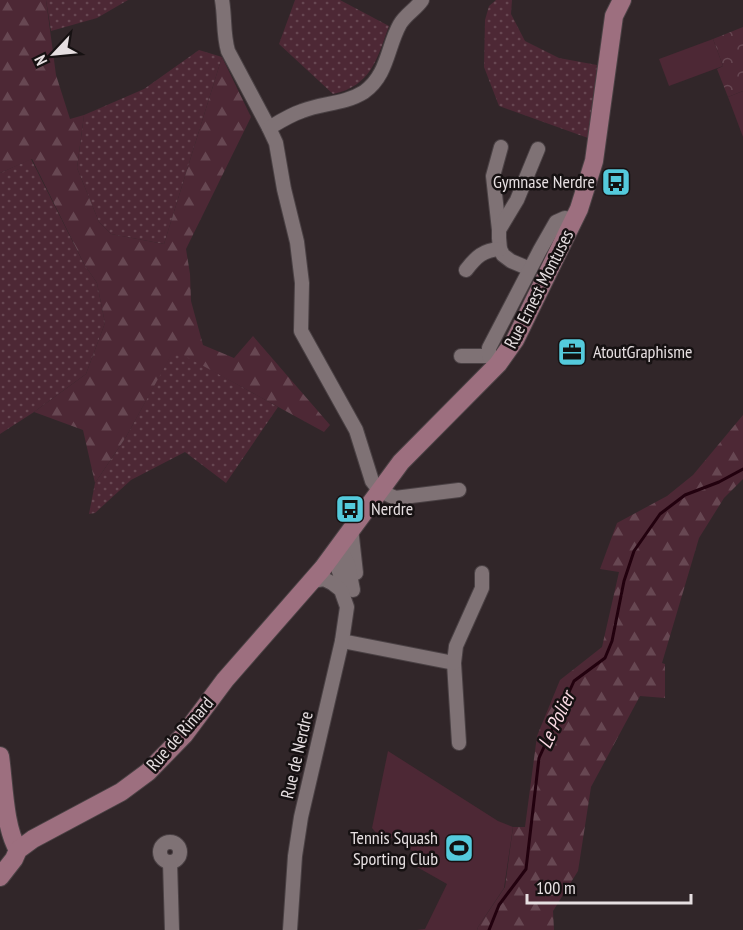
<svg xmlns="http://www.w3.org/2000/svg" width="743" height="930" font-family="'PT Sans Narrow',sans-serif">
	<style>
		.grass { fill: url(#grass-dots) }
		.forest { fill: url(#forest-firs) }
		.park { fill: url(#park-crowns) }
		.garden { fill: #4d2835 }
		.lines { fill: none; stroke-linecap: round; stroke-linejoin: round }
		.stream { stroke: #22010e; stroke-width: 3 }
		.street-casing { stroke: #4a4144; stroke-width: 16 }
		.secondary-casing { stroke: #4a4144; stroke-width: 20 }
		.street { stroke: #7f7275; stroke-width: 14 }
		.secondary { stroke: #9d6f7f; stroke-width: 18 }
		.labels { text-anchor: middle; stroke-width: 5; stroke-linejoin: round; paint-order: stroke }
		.poi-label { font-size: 18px; fill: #e6dfe1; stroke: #161112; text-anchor: end }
		.street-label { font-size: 18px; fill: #e6dfe1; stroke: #161112 }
		.water-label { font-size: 20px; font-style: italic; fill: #fbdae4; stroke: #161112 }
	</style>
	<defs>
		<pattern id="grass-dots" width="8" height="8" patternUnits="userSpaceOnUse" patternTransform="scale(1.5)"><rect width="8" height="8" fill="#4d2835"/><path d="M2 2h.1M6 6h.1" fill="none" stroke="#674752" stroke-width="1.8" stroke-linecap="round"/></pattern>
		<pattern id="forest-firs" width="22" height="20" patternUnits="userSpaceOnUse" patternTransform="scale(1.5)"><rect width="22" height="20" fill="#4d2835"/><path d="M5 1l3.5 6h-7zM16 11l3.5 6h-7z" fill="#674752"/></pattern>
		<pattern id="park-crowns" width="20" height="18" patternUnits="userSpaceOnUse" patternTransform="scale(1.5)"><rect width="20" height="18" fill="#4d2835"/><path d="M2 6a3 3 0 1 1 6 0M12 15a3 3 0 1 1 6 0" fill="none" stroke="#674752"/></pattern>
	</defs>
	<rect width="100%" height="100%" fill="#312629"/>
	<!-- grass -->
	<g class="grass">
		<path d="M46 0H128L97 18 51 31Z"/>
		<path d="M295 0H340L389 26C377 59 371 86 333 94L279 44Z"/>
		<path d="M496 0H512L511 14 525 41 559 58 597 65 593 106 588 138 499 106 484 67 485 20 489 6Z"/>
		<path d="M199 50 222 57 164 244 111 234 99 222 77 168 84 115 144 89Z"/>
		<path d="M31 159 84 264 97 283 105 323 86 374 34 412 0 434V173Z"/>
		<path d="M174 349 278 407 226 483 185 452 131 480 95 513 89 514 95 483 126 437Z"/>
	</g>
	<!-- forest -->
	<g class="forest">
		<path d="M0 0H46L56 75 70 119 84 115 77 168 99 222 111 234 164 244 222 57 251 117 186 249 190 274 191 301 203 345 234 358 253 336 330 425 324 432 174 350 126 437 95 483 83 430 34 412 86 374 105 323 97 283 84 264 32 159 0 173Z"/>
		<path d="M743 415V479L724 498 699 538 662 663 665 664V698L640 696 591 787 578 871 553 911 554 930H477L478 927 505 887 513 827H525L537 736 560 680 602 647 619 572 600 569 617 523 667 496 693 475Z"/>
	</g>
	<!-- park -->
	<path class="park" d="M743 27V91L728 97 717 69 723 66 713 39Z"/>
	<!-- garden -->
	<g class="garden">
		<path d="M713 39 723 66 669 86 659 59Z"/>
		<path d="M743 91V137L728 97Z"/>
		<path d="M388 751 498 821 513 827 504 888 478 927 477 930H416L425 929 447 884 417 867 422 857 393 838 379 836 372 828Z"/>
	</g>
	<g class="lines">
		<!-- stream -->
		<path class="stream" d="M489 930 499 905 526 869 539 758 574 681 605 658 612 641 624 581 634 551 660 514 685 495 719 482 743 469"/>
		<!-- street casing -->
		<g class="street-casing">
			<g id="street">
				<path d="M222 0C225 17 223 34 228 51L269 128"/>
				<path d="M422 0C416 9 406 14 400 24 387 47 388 75 364 92 345 104 322 103 302 111 290 115 279 122 269 128L276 143 284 189 297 242 302 283 301 331 356 430 372 481 379 490 395 498 459 490"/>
				<path d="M499 230 493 176 501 147"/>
				<path d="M530 269 511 261 503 255 500 249 499 238V230L517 200 538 149"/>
				<path d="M466 270C476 257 483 250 500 249"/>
				<path d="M461 356H489"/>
				<path d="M498 364 489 356V348L540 250 556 222 565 218 574 221"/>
				<path d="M351 528 356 573"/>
				<path d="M341 590 340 574 333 555 338 553 343 554 348 564 353 590"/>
				<path d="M342 641 454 663 459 743"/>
				<path d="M454 663 456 646 482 588V573"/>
				<circle cx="170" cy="852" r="10"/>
				<path d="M170 862 172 930"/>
				<path d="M290 930 295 856 301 817 342 641 347 607 341 590 332 583 324 579 312 581"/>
			</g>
		</g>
		<!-- secondary casing -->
		<g class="secondary-casing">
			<g id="secondary">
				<path d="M0 756C4 784 4 826 18 850"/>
				<path d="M0 877 14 859 18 850 33 839 121 792 148 772 184 735 225 680 323 568 401 462 498 364 515 340 579 209 594 161 614 16 622 0"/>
			</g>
		</g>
		<!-- street -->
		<use href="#street" class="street"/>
		<!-- secondary -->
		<use href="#secondary" class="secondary"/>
	</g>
	<!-- icons -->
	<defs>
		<g id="bus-square" transform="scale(1.5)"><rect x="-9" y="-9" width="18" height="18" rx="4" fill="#54cadc" stroke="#161112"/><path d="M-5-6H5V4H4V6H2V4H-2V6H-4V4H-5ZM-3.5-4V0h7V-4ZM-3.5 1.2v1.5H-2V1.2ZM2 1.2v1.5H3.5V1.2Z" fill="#111"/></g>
		<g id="office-square" transform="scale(1.5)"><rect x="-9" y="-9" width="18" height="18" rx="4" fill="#54cadc" stroke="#161112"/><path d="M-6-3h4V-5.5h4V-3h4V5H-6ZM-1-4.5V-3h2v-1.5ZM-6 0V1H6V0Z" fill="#111"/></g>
		<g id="stadium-square" transform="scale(1.5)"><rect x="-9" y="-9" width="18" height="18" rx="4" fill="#54cadc" stroke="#161112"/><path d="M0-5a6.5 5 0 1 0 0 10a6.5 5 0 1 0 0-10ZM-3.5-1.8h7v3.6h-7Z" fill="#111"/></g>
	</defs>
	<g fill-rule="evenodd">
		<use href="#bus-square" x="616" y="182"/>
		<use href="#office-square" x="572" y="352"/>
		<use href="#bus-square" x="350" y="509"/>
		<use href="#stadium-square" x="459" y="848"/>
	</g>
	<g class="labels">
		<!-- poi labels -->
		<g class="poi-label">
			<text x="595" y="188">Gymnase Nerdre</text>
			<text x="593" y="358" text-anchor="start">AtoutGraphisme</text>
			<text x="371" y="515" text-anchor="start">Nerdre</text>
			<text x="438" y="844">Tennis Squash<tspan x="438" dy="21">Sporting Club</tspan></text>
		</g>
		<!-- street labels -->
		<g class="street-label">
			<text transform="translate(539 289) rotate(-63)" y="6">Rue Ernest Montuses</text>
			<text transform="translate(180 734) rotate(-49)" y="6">Rue de Rimard</text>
			<text transform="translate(297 755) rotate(-77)" y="6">Rue de Nerdre</text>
		</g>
		<!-- water labels -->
		<g class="water-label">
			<text transform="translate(556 720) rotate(-65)" y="7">Le Polier</text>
		</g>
	</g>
	<!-- north arrow -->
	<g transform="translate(54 54) rotate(244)" stroke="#161112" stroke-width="4.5" paint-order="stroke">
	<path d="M0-4.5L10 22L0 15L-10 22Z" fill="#e6dfe1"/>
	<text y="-9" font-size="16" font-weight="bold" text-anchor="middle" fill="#e6dfe1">N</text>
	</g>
	<!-- scale -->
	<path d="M527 894v9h164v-9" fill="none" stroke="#e6dfe1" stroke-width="3"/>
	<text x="536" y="894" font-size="18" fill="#e6dfe1" stroke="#161112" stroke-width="4.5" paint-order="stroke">100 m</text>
</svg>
